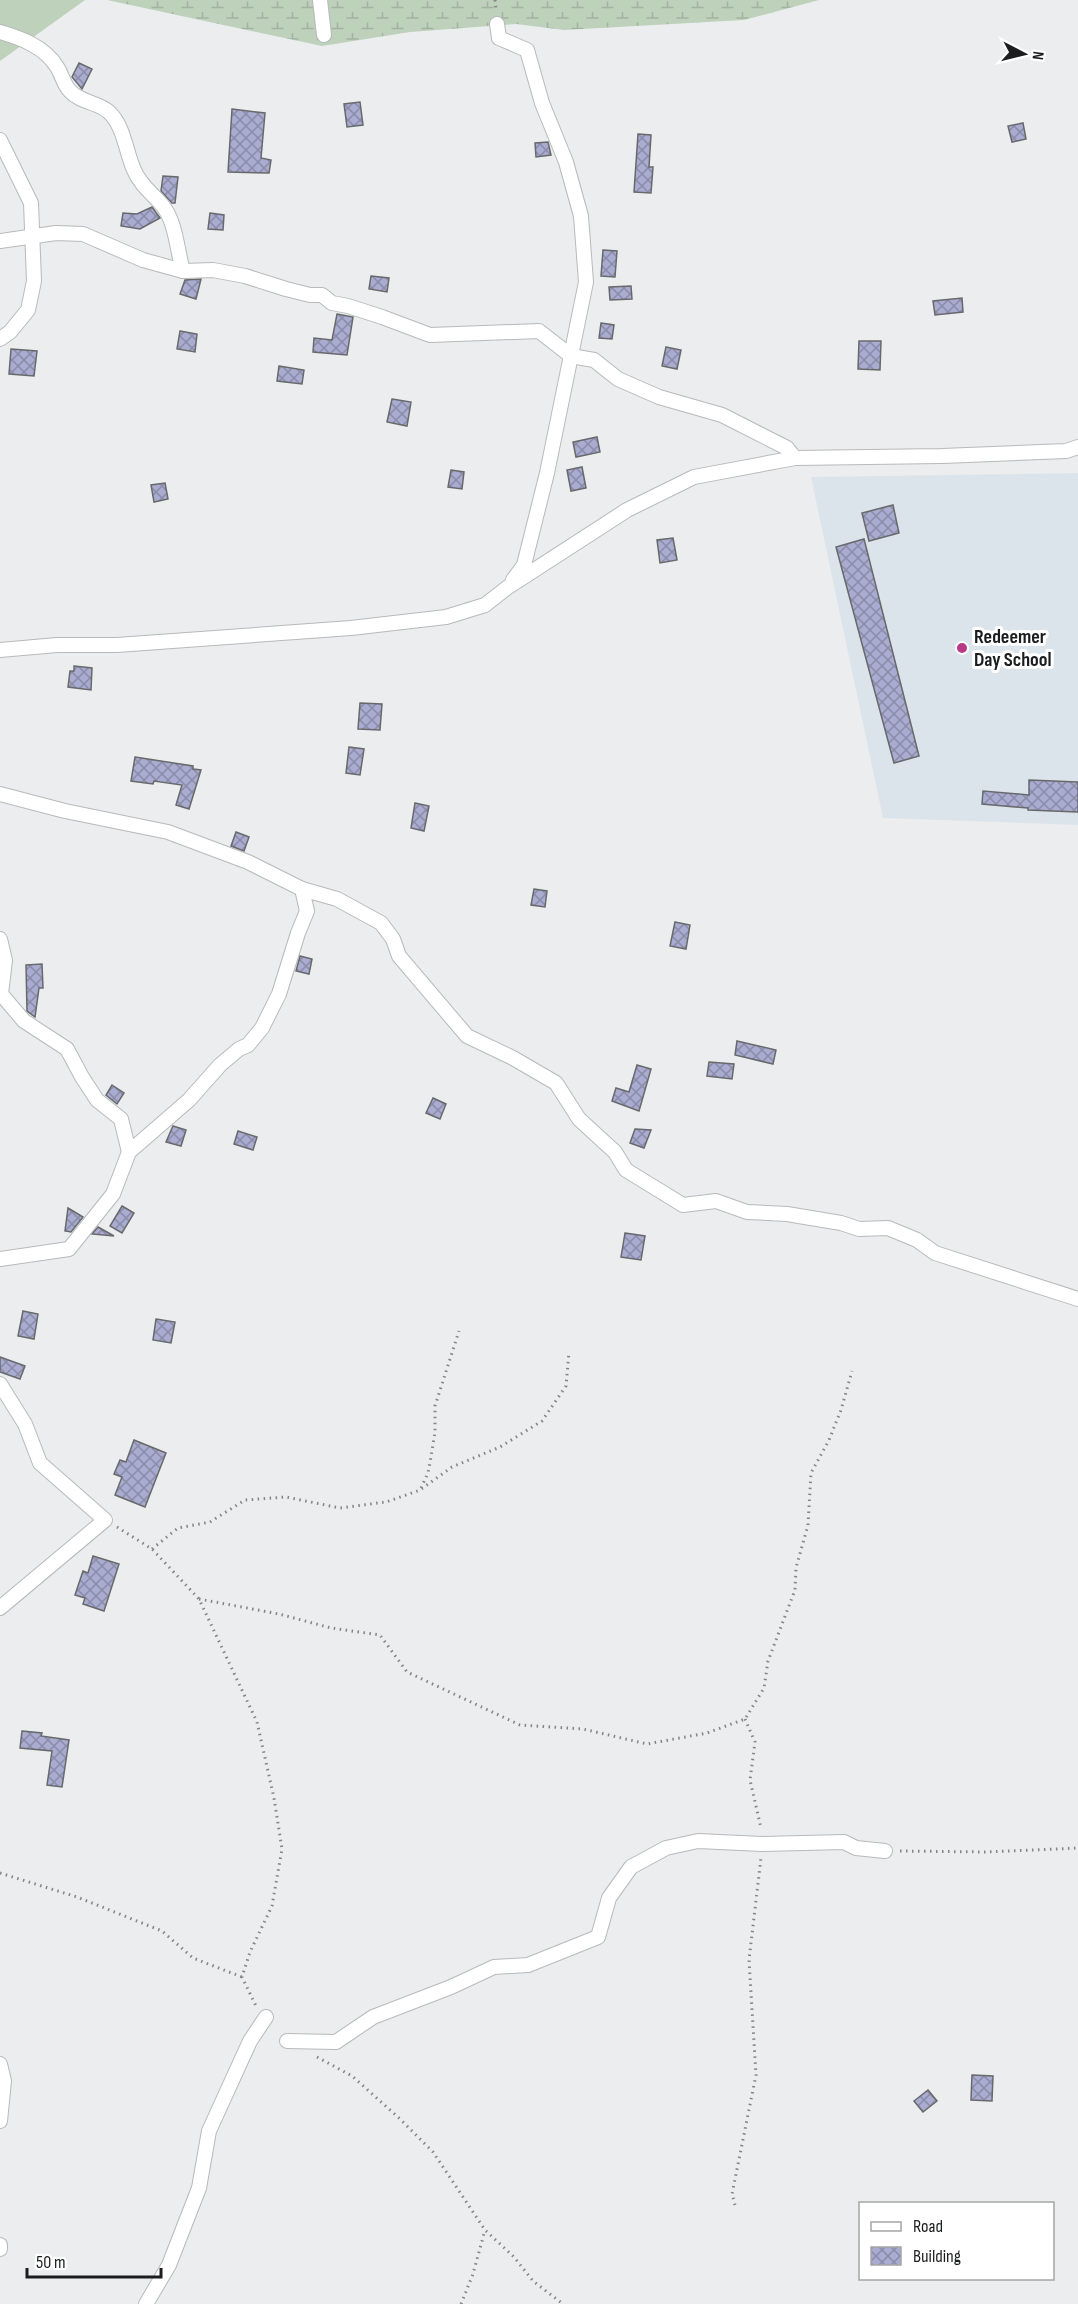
<svg xmlns="http://www.w3.org/2000/svg" width="1078" height="2304" font-family="'Sofia Sans Condensed',sans-serif">
	<style>
		.built { fill: #dce4eb }
		.grass { fill: #bdd1bb }
		.wetland { fill: url(#wetland-marsh) }
		.building { fill: url(#building-cross-hatch); stroke: #68696b; stroke-width: 1.5 }
		.lines { fill: none; stroke-linecap: round; stroke-linejoin: round }
		.street-casing { stroke: #b7b9ba; stroke-width: 16 }
		.path { stroke: #838486; stroke-width: 3; stroke-dasharray: 1.5 4.5; stroke-linecap: butt }
		.street { stroke: #fff; stroke-width: 14 }
		.poi-dot { fill: #b83986; stroke: #fff; stroke-width: 2 }
		.labels { text-anchor: middle; stroke-width: 6; stroke-linejoin: round; paint-order: stroke }
		.poi-label { font-size: 20px; font-weight: bold; fill: #1c1d1e; stroke: #fff; text-anchor: start }
	</style>
	<defs>
		<pattern id="wetland-marsh" width="20" height="14" patternUnits="userSpaceOnUse" patternTransform="scale(1.5)"><rect width="20" height="14" fill="#bdd1bb"/><path d="M1 5h8M5 5V1M11 12h8M15 12V8" fill="none" stroke="#a2b3a0"/></pattern>
		<pattern id="building-cross-hatch" width="8" height="8" patternUnits="userSpaceOnUse" patternTransform="scale(1.5)"><rect width="8" height="8" fill="#a9acd0"/><path d="M0 0l8 8M0 8l8-8" fill="none" stroke="#898ba8"/></pattern>
	</defs>
	<rect width="100%" height="100%" fill="#ecedef"/>
	<!-- built -->
	<path class="built" d="M1078 473V825L883 818 811 477Z"/>
	<!-- grass -->
	<path class="grass" d="M0 0H85L0 61Z"/>
	<!-- wetland -->
	<path class="wetland" d="M107 0H819L744 20 564 30 516 24 410 32 322 46Z"/>
	<!-- building -->
	<g class="building">
		<path d="M79 63 92 69 82 89 72 77Z"/>
		<path d="M360 102 363 125 347 127 344 104Z"/>
		<path d="M232 109 265 113 261 158 271 160 269 173 228 172Z"/>
		<path d="M1023 123 1026 139 1012 142 1008 126Z"/>
		<path d="M638 134 651 135 649 167H653L651 193 634 192Z"/>
		<path d="M548 142 551 155 536 157 535 143Z"/>
		<path d="M163 176 178 177 175 203H172L161 191Z"/>
		<path d="M152 207 160 218 140 229 121 226 123 213 137 214Z"/>
		<path d="M210 213 224 215 223 230 208 229Z"/>
		<path d="M603 250 617 251 615 277 601 276Z"/>
		<path d="M371 276 389 278 387 292 369 289Z"/>
		<path d="M201 279 196 299 180 294 185 280Z"/>
		<path d="M631 286 632 299 610 300 609 287Z"/>
		<path d="M962 298 963 312 935 315 933 301Z"/>
		<path d="M337 314 353 317 347 355 313 352 314 338 332 340Z"/>
		<path d="M601 323 614 325 612 339 599 338Z"/>
		<path d="M180 331 197 334 195 352 177 349Z"/>
		<path d="M859 341H881L880 370 858 369Z"/>
		<path d="M666 347 681 350 677 369 662 366Z"/>
		<path d="M11 349 37 351 34 376 9 374Z"/>
		<path d="M279 366 304 370 302 384 277 381Z"/>
		<path d="M392 399 411 402 407 426 387 422Z"/>
		<path d="M597 437 600 452 576 457 573 442Z"/>
		<path d="M582 467 586 488 571 491 567 470Z"/>
		<path d="M451 470 464 472 462 489 448 487Z"/>
		<path d="M165 483 168 499 154 502 151 485Z"/>
		<path d="M893 505 899 533 869 541 862 513Z"/>
		<path d="M673 538 677 560 660 563 657 540Z"/>
		<path d="M864 539 919 756 894 763 836 547Z"/>
		<path d="M74 666 92 668 91 690 68 687 70 671H74Z"/>
		<path d="M360 703 382 704 380 730 358 729Z"/>
		<path d="M349 747 364 749 360 775 346 773Z"/>
		<path d="M135 757 193 766V769L201 770 189 809 176 805 182 785 154 781 153 784 131 781Z"/>
		<path d="M1029 780 1078 782V812L1028 810V808L982 804 983 791 1029 795Z"/>
		<path d="M415 803 429 806 424 831 411 828Z"/>
		<path d="M236 832 249 837 244 851 231 846Z"/>
		<path d="M534 889 547 891 545 907 531 905Z"/>
		<path d="M675 922 690 925 686 949 670 946Z"/>
		<path d="M300 956 312 959 309 974 296 971Z"/>
		<path d="M42 964 43 988H39L35 1017 27 1011 26 965Z"/>
		<path d="M737 1041 776 1050 773 1064 735 1055Z"/>
		<path d="M709 1062 734 1064 732 1079 707 1076Z"/>
		<path d="M637 1065 651 1069 639 1111 612 1101 616 1088 629 1092Z"/>
		<path d="M112 1085 124 1093 117 1104 106 1095Z"/>
		<path d="M433 1098 446 1104 440 1119 426 1113Z"/>
		<path d="M173 1126 186 1130 181 1146 166 1142Z"/>
		<path d="M635 1129 651 1130 644 1148 630 1143Z"/>
		<path d="M238 1131 257 1137 253 1150 234 1144Z"/>
		<path d="M122 1206 134 1213 122 1233 110 1226Z"/>
		<path d="M68 1208 83 1217 71 1232 65 1231Z"/>
		<path d="M98 1227 114 1236 92 1234Z"/>
		<path d="M625 1233 645 1236 641 1260 621 1257Z"/>
		<path d="M23 1311 38 1314 34 1339 18 1336Z"/>
		<path d="M156 1319 175 1322 171 1343 153 1340Z"/>
		<path d="M0 1357 25 1366 20 1379 0 1372Z"/>
		<path d="M134 1440 166 1453 145 1507 115 1495 122 1477 114 1474 120 1460 126 1462Z"/>
		<path d="M93 1556 119 1564 104 1611 83 1604 85 1598 75 1595 83 1571 88 1573Z"/>
		<path d="M22 1731 42 1733 41 1736 69 1740 62 1787 47 1785 52 1751 20 1748Z"/>
		<path d="M972 2075 993 2076 992 2101 971 2100Z"/>
		<path d="M928 2090 937 2101 923 2112 914 2101Z"/>
	</g>
	<g class="lines">
		<!-- street casing -->
		<g class="street-casing">
			<g id="street">
				<path d="M320 0 324 35"/>
				<path d="M497 24 499 38 527 50 542 103 566 162 581 216 586 282 547 473 524 565 513 580"/>
				<path d="M0 32C21 38 45 47 57 67 62 74 63 84 70 91 81 103 98 102 109 112 124 126 126 152 134 170 140 185 153 194 163 206 176 223 177 250 183 271"/>
				<path d="M0 140 31 203 34 281 28 310 10 332 0 339"/>
				<path d="M0 241 56 233 83 234 143 260 183 271 213 270 245 276 286 289 310 295H322L332 303 348 306 382 317 430 335 539 331 571 356 594 360 618 379 659 397 722 415 787 448 795 458"/>
				<path d="M0 650 57 645H117L351 628 446 617 485 605 508 587 627 510 694 477 795 458 942 456 1066 451 1078 447"/>
				<path d="M0 794 65 811 168 832 248 862 302 889 337 899 381 923 393 939 399 956 467 1036 513 1058 556 1083 579 1119 615 1152 626 1170 683 1205 716 1201 747 1212 787 1214 841 1223 859 1229 888 1228 917 1240 935 1253 1078 1299"/>
				<path d="M0 939 5 960 1 994 24 1021 67 1049 82 1077 97 1100 121 1119 129 1152"/>
				<path d="M0 1259 69 1249 113 1194 129 1152 189 1100 220 1065 239 1049 248 1045 262 1028 279 994 298 933 307 911 302 889"/>
				<path d="M0 1384 25 1424 40 1463 105 1520 0 1608"/>
				<path d="M287 2041 336 2042 373 2017 451 1987 494 1967 528 1965 598 1937 609 1898 631 1867 666 1848 698 1841 762 1844 844 1842 856 1848 885 1851"/>
				<path d="M0 2064 4 2081 0 2121"/>
				<path d="M0 2245V2249"/>
				<path d="M146 2304 169 2265 199 2188 209 2131 250 2041 266 2017"/>
			</g>
		</g>
		<!-- path -->
		<g class="path">
			<path d="M495 0 496 10"/>
			<path d="M421 1488 428 1473 431 1457 435 1432V1406L459 1331"/>
			<path d="M117 1527 152 1549 199 1599 257 1722 274 1798 282 1849 272 1906 250 1952 242 1977 256 2006"/>
			<path d="M152 1549 178 1528 210 1522 245 1500 286 1497 340 1508 386 1502 420 1490 452 1467 500 1447 542 1421 566 1386 569 1352"/>
			<path d="M199 1599 279 1614 331 1628 380 1635 407 1672 520 1725 583 1729 647 1744 707 1733 745 1719 764 1688 768 1661 795 1590 796 1568 808 1525 811 1473 829 1440 841 1410 852 1371"/>
			<path d="M745 1719 755 1742 750 1780 761 1828"/>
			<path d="M900 1851 985 1852 1078 1848"/>
			<path d="M0 1873 77 1897 162 1931 193 1958 242 1977"/>
			<path d="M317 2057 352 2076 400 2119 433 2152 485 2230 514 2257 533 2281 563 2304"/>
			<path d="M735 2205 732 2194 756 2075 749 1960 761 1858"/>
			<path d="M461 2304 473 2274 485 2230"/>
		</g>
		<!-- street -->
		<use href="#street" class="street"/>
	</g>
	<!-- markers -->
	<circle class="poi-dot" cx="962" cy="648" r="6"/>
	<g class="labels">
		<!-- poi labels -->
		<g class="poi-label">
			<text x="974" y="643">Redeemer<tspan x="974" dy="23">Day School</tspan></text>
		</g>
	</g>
	<!-- legend -->
	<rect x="859" y="2202" width="195" height="78" fill="#ffffff" stroke="#a4a5a5" stroke-width="1.5"/>
	<rect x="871" y="2222" width="30" height="9" fill="#ffffff" stroke="#a4a5a5" stroke-width="1.5"/>
	<text x="913" y="2232" font-size="18" fill="#1c1d1e">Road</text>
	<rect x="871" y="2247" width="30" height="18" fill="url(#building-cross-hatch)" stroke="#a4a5a5" stroke-width="1.5"/>
	<text x="913" y="2262" font-size="18" fill="#1c1d1e">Building</text>
	<!-- north arrow -->
	<g transform="translate(1024 54) rotate(97)" stroke="#ffffff" stroke-width="4.5" paint-order="stroke">
	<path d="M0-4.5L10 22L0 15L-10 22Z" fill="#1c1d1e"/>
	<text y="-9" font-size="16" font-weight="bold" text-anchor="middle" fill="#1c1d1e">N</text>
	</g>
	<!-- scale -->
	<path d="M27 2268v9h134v-9" fill="none" stroke="#1c1d1e" stroke-width="3"/>
	<text x="36" y="2268" font-size="18" fill="#1c1d1e" stroke="#ffffff" stroke-width="4.5" paint-order="stroke">50 m</text>
</svg>
